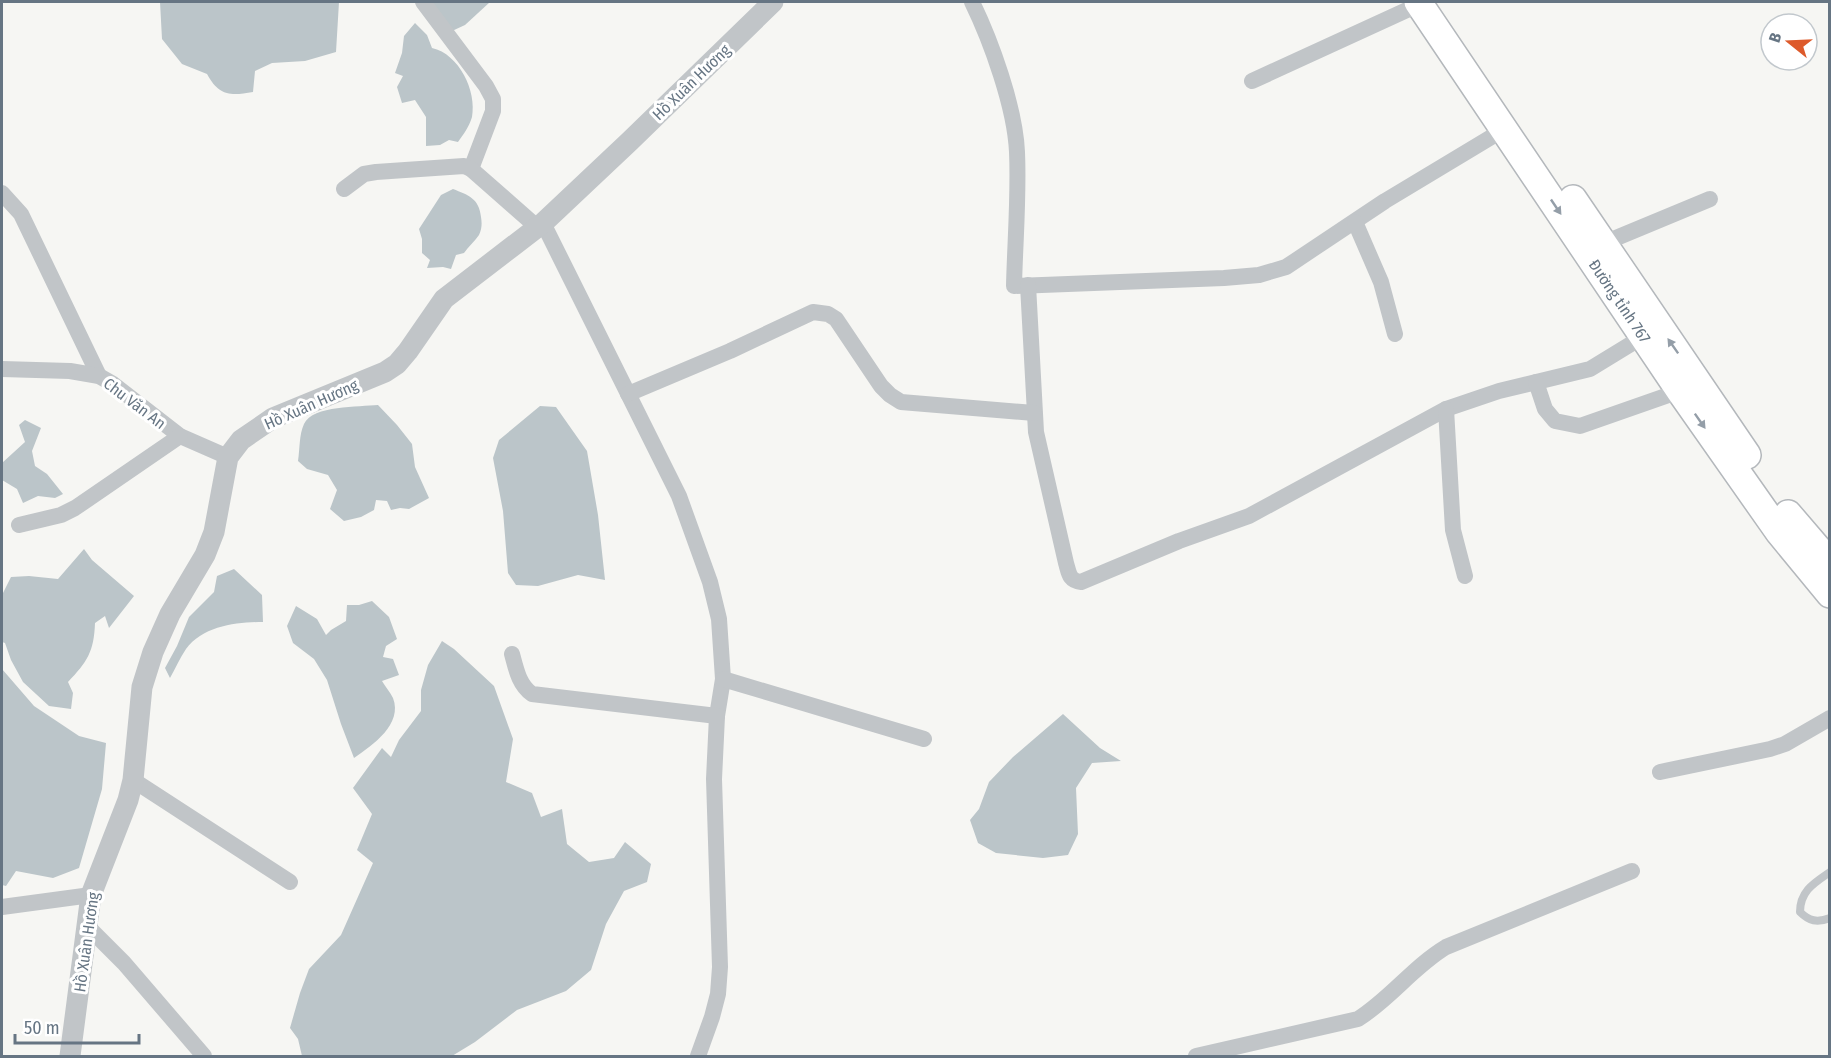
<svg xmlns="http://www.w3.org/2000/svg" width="1831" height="1058" font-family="'Fira Sans Condensed',sans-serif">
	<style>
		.water { fill: #bbc5c9 }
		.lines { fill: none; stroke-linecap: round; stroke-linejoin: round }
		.primary-casing { stroke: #b4b8bc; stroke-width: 30 }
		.service { stroke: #c1c5c8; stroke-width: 8 }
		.minor { stroke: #c1c5c8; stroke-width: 16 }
		.tertiary { stroke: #c1c5c8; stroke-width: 21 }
		.primary { stroke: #fff; stroke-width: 27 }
		.oneway { fill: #949ea8 }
		.labels { text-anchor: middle; stroke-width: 6; stroke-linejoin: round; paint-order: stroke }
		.street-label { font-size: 16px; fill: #667583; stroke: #fff }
	</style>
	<rect width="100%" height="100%" fill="#f6f6f3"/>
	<!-- water -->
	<g class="water">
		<path d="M160 2H339L336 52 305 61 272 63 255 71 253 92C230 96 219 96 207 74L182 64 162 39Z"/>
		<path d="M430 2H490L465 25 452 31Z"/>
		<path d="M415 23 427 35 432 48C459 54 477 91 472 117 469 127 463 135 458 142L449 140 440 145 426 146V117L415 100 402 103 397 87 403 76 395 73 402 53 404 36Z"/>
		<path d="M453 189C468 195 479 198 481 217 482 223 482 229 479 235 475 241 468 247 464 253L456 255 451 269 443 267 427 268 430 260 422 253V239L419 229 441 195Z"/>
		<path d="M378 405 397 425 412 444 415 467 429 498 409 509 400 508 391 510 387 501 376 500 374 510 361 517 344 521 330 509 337 490 328 475 307 469 298 461C300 448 299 435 304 424 313 405 359 407 378 405Z"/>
		<path d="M540 406 556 407 587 451 598 515 605 580 578 575 538 586 516 585 508 573 503 511 493 458 499 440Z"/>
		<path d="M25 420 41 428 32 451 35 466 47 474 63 494 55 498 38 496 23 503 17 489 2 480V463L25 442 19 425Z"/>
		<path d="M84 549 92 560 134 596 109 628 105 616 95 623C94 652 87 662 68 682L73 693 71 709 49 706 23 682 11 660 5 643 2 642V595L11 577 29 576 58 579Z"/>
		<path d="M234 569 262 595 263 622C237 622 203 626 186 649 180 658 175 669 170 678L165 668 177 646 189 617 214 592 217 576Z"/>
		<path d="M372 601 389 617 397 639 386 646 383 657 393 659 399 675 382 681C385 686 390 692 393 698 403 724 373 745 354 758L341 724 327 680 314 659 293 643 287 626 296 606 317 619 326 635 331 630 346 621 347 605H359Z"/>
		<path d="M442 641 454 649 494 686 513 739 506 782 532 793 541 817 562 809 567 844 589 862 614 858 625 842 651 864 647 882 624 891 606 924 591 970 566 991 517 1010 475 1042 452 1056H302L298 1039 290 1028 300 993 309 969 341 935 373 863 357 850 372 814 353 788 382 748 391 757 399 740 421 711V690L428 665Z"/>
		<path d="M2 669 34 706 79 736 106 743 102 789 79 868 53 878 16 871 6 886 2 885Z"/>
		<path d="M1063 714 1100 748 1121 761 1092 763 1076 788 1078 834 1068 855 1043 858 996 853 978 843 970 820 979 809 989 782 1013 757Z"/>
	</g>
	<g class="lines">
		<!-- primary casing -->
		<g class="primary-casing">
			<g id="primary">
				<path d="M1418 2 1680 391 1779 532 1830 594"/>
				<path d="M1573 199 1747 455"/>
				<path d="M1788 514 1830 563"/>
			</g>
		</g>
		<!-- service -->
		<path class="service" d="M1830 872C1814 883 1800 891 1800 912 1809 921 1817 923 1830 918"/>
		<!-- minor -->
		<g class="minor">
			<path d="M423 2 486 86 493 99V111L471 169"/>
			<path d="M972 2C991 41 1015 107 1017 152 1019 196 1015 242 1014 286L1224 278 1259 275 1286 267 1385 201 1503 130"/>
			<path d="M1252 81 1420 4"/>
			<path d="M344 189 364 174 376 172 464 166 471 169 537 227"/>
			<path d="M2 193 21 214 99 376"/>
			<path d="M1355 222 1381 282 1395 334"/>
			<path d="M543 223 679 496 710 582 719 619 723 679 717 716 714 779 720 967 718 994 712 1017 698 1056"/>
			<path d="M1604 243 1710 199"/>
			<path d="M1028 285 1036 432 1066 563C1069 573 1069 581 1081 582L1179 541 1249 516 1446 409 1499 391 1590 369 1644 336"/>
			<path d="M2 369 70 371 99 376 113 384 180 436 228 457"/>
			<path d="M1536 382 1545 409 1555 421 1580 426 1680 391"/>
			<path d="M628 394 730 351 813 312 828 314 836 319 881 386 890 395 901 402 1034 413"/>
			<path d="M1446 409 1453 530 1465 576"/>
			<path d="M19 525 61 515 75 508 180 436"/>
			<path d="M512 654C516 669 519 685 532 694L717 716"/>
			<path d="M723 679 924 739"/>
			<path d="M1660 772 1770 749 1785 744 1830 718"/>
			<path d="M133 780 290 882"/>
			<path d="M2 907 91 895"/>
			<path d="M87 926 124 963 204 1056"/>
			<path d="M1196 1056 1358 1019C1390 999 1413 967 1446 947L1632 871"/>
		</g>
		<!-- tertiary -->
		<path class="tertiary" d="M70 1056 91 895 128 800 133 780 142 687 153 652 170 614 205 555 214 532 228 457 241 440 273 418 385 372 397 364 408 351 444 299 543 223 630 141 773 2"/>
		<!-- primary -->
		<use href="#primary" class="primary"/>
	</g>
	<!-- one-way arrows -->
	<defs><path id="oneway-solid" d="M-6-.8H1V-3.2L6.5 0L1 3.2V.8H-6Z" transform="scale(1.5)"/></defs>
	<g class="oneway">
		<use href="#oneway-solid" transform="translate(1556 207) rotate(56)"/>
		<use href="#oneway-solid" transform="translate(1673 346) rotate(-125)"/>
		<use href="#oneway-solid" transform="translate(1700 421) rotate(55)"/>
	</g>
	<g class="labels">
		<!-- street labels -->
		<g class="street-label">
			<text transform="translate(691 82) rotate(-44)" y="6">Hồ Xuân Hương</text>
			<text transform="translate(1620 301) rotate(56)" y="6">Đường tỉnh 767</text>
			<text transform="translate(135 403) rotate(37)" y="6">Chu Văn An</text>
			<text transform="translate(311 404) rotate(-24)" y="6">Hồ Xuân Hương</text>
			<text transform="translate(86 942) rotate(-82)" y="6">Hồ Xuân Hương</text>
		</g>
	</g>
	<!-- border -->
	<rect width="1831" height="1058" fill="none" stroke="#667583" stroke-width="6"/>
	<!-- north arrow -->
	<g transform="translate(1789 42) rotate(288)"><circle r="28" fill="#ffffff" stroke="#c2c8cd" stroke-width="1.5"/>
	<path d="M0-4.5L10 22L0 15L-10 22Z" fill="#dd5a2b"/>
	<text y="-9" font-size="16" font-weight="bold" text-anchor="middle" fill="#667583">B</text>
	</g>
	<!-- scale -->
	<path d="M15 1034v9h124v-9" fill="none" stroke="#667583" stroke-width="3"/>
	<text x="24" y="1034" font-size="18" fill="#667583" stroke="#ffffff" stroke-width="4.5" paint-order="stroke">50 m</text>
</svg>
